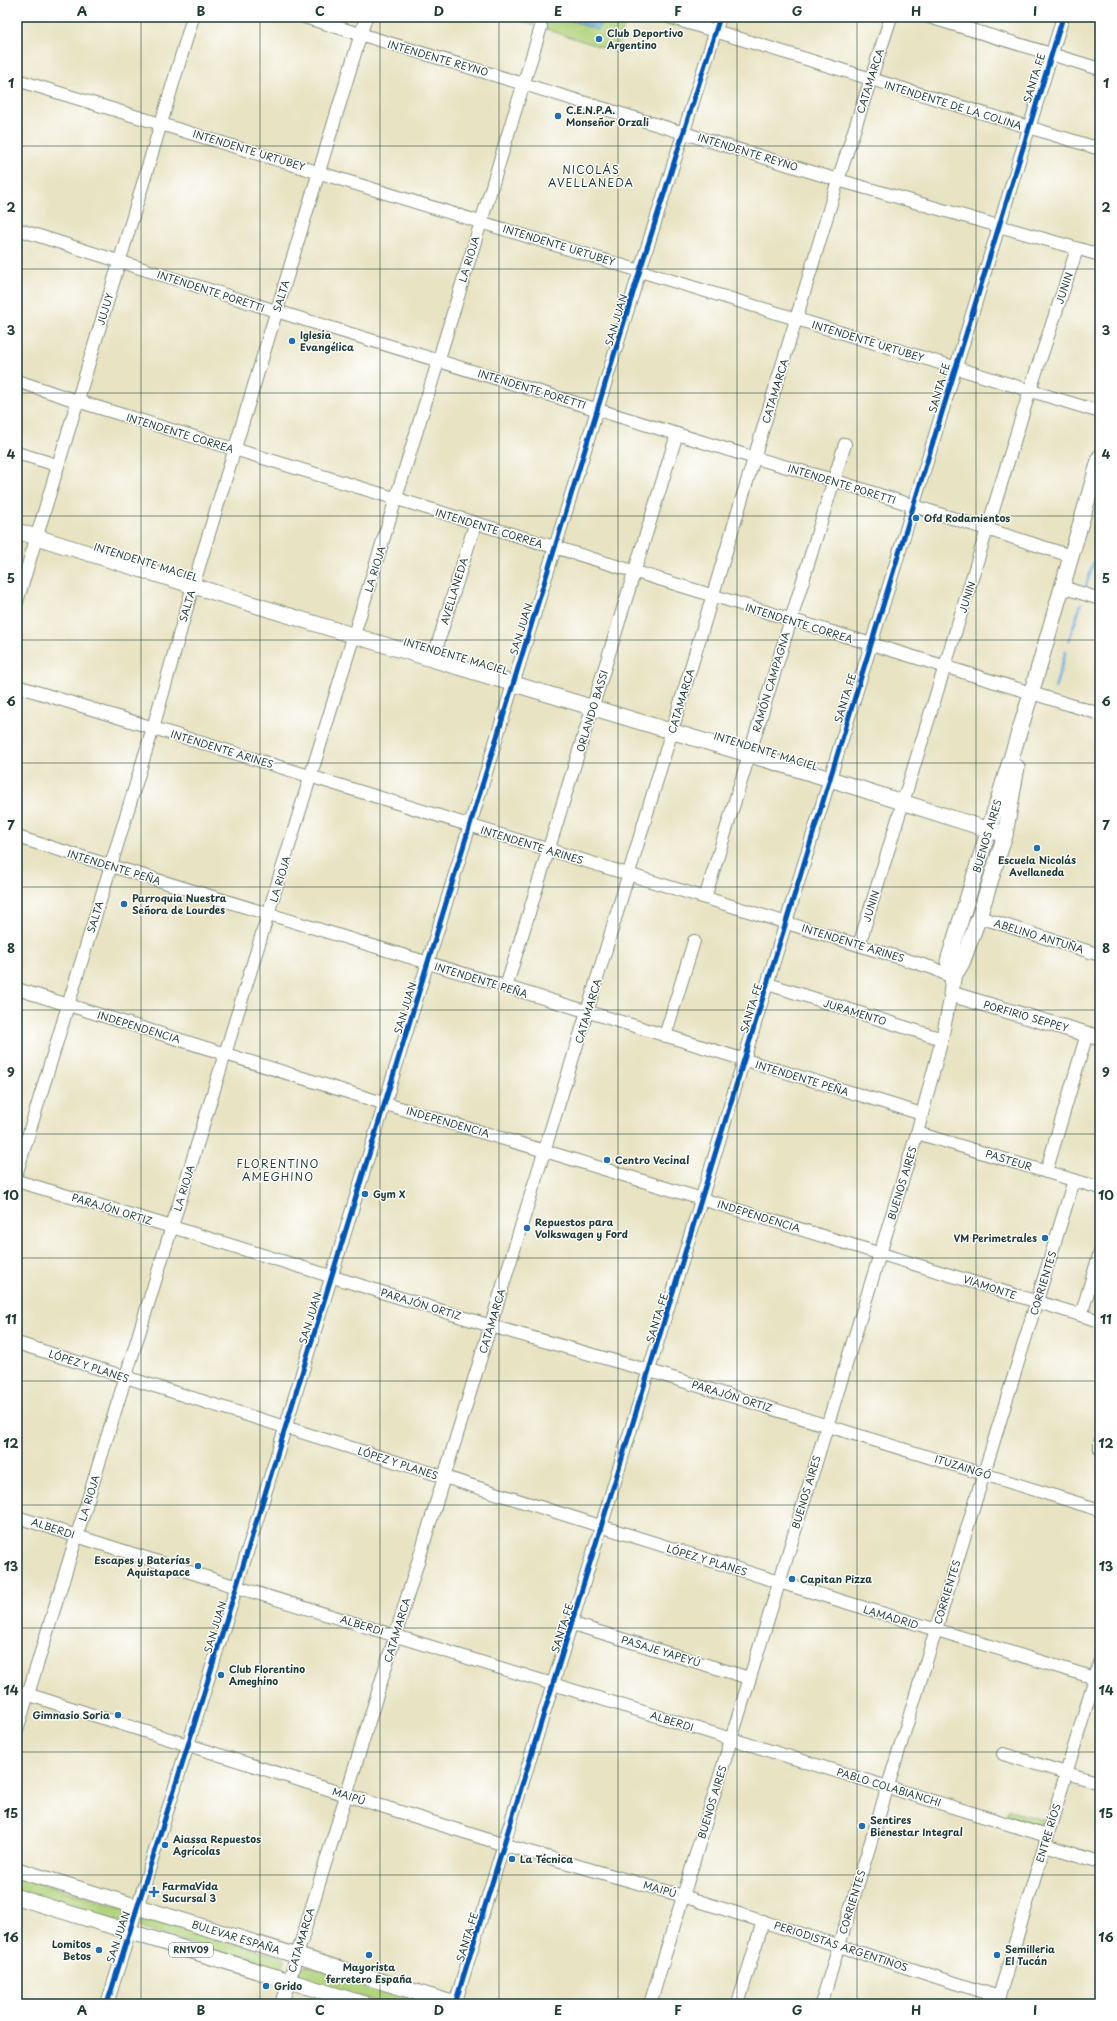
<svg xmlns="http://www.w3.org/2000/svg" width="1117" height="2021" font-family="'Playpen Sans',sans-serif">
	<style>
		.green { fill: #afd078; stroke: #678656 }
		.water { fill: #70aee3; stroke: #48768c }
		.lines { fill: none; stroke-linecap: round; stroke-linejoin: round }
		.stream { stroke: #70aee3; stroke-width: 2.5 }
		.minor-casing { stroke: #84907b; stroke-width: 14 }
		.major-casing { stroke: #84907b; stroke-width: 17 }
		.minor { stroke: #fff; stroke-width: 12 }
		.major { stroke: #fff; stroke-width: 15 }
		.cycleway-casing { stroke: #fff; stroke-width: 8 }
		.cycleway { stroke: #0057b8; stroke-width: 5 }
		.grid { fill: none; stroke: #1f3d34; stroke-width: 1; stroke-opacity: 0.55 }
		.poi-dot { fill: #1f6fb2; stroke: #fff; stroke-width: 1.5 }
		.labels { text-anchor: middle; stroke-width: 3; stroke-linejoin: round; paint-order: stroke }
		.shield { fill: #fff; stroke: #627771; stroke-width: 1 }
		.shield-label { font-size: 9px; font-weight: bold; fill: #1f3d34 }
		.poi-label { font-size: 10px; font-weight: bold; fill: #1f3d34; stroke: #fff; text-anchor: start }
		.street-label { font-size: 10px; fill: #1f3d34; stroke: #fff }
		.neighbourhood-label { font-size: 11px; letter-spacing: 1px; fill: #1f3d34; stroke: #fff }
		.neatline { fill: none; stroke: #1f3d34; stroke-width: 1.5 }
		.grid-label { font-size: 13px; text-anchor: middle; font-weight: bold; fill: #1f3d34 }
	</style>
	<rect width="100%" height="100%" fill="#fff"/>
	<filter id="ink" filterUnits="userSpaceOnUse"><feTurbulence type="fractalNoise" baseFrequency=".025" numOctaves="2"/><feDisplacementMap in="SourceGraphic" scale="8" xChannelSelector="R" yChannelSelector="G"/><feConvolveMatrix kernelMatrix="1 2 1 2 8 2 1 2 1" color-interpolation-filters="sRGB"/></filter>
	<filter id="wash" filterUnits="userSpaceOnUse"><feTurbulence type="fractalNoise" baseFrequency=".012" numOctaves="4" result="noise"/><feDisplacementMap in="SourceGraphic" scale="16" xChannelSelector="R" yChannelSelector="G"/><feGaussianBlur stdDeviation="0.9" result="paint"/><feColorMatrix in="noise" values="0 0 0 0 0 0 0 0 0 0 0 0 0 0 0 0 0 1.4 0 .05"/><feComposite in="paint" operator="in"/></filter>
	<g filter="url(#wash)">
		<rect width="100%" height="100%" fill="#e8e3c2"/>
		<!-- green -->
		<g class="green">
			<path d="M509 17H627L616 52Z"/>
			<path d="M1008 1810 1047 1821 1045 1827 1006 1817Z"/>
			<path d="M17 1876 124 1909C126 1914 124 1919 120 1922L17 1891Z"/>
			<path d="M145 1916 283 1958 284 1962 279 1971 141 1928 142 1919Z"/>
			<path d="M305 1965 435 2004H383L303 1979 299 1974 302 1968Z"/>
		</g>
		<!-- water -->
		<path class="water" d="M570 17H602L598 30 569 20Z"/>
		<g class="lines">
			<!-- stream -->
			<g class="stream">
				<path d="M1097 550 1100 539"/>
				<path d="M1086 586 1093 563"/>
				<path d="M1069 640 1081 604"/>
				<path d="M1055 688 1066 651"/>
			</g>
		</g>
	</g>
	<g filter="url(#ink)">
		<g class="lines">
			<!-- minor casing -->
			<g class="minor-casing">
				<g id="minor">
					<path d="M304 17 838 180 1100 255"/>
					<path d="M669 17 1100 149"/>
					<path d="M929 17 1100 69"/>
					<path d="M17 80 1100 412"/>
					<path d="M17 229 276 311 755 458 833 480 1071 556"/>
					<path d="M17 381 77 401 1100 714"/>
					<path d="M17 453 57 465"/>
					<path d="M1062 587 1100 599"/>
					<path d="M17 602 193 17"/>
					<path d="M433 659 475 524"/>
					<path d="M17 686 933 968 953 978"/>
					<path d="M17 837 922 1114"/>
					<path d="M705 898 845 444"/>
					<path d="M979 917 1100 955"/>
					<path d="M859 945 1030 390 1077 249"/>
					<path d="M768 984 942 1039"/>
					<path d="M506 987 677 434"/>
					<path d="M17 989 386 1104 545 1151 1100 1321"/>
					<path d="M665 1036 694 941"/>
					<path d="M917 1133 1100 1188"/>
					<path d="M17 1172 153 728 193 586 366 17"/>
					<path d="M1046 1172 1087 1034"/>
					<path d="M17 1181 172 1227 491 1326 650 1371 1100 1510"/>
					<path d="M1081 1315 1100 1252"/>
					<path d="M17 1343 779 1582 1095 1678"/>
					<path d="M1100 1442V1449"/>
					<path d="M17 1517 237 1587 1047 1836"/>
					<path d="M573 1624 749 1678"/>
					<path d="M17 1691 505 1845 683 1896 999 1997"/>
					<path d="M17 1730 541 27"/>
					<path d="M1003 1754 1100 1783"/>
					<path d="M1045 1845 1100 1862"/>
					<path d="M997 2003 1100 1661"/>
					<path d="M107 2004 188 1745 640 270 720 17"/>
					<path d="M282 2004 587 1012 838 180 891 17"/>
					<path d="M455 2004 1063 17"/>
					<path d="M650 2004 917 1133 942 1039 951 994"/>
					<path d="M738 2004 763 1921"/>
					<path d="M821 2004 1074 1180"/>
				</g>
			</g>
			<!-- major casing -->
			<g class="major-casing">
				<g id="major">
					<path d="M1100 457 1031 694 948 961 953 978 951 994 1100 1038"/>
					<path d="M17 531 355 636 830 779 1005 835"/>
					<path d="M953 978 962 963 979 917 1005 835 1017 767"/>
					<path d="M17 1870 455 2004"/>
					<path d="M17 1897 364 2004"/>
				</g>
			</g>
			<!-- minor -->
			<use href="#minor" class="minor"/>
			<!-- major -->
			<use href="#major" class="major"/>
			<!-- cycleway casing -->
			<g class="cycleway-casing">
				<g id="cycleway">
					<path d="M107 2004 188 1745 640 270 720 17"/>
					<path d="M455 2004 1063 17"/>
				</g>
			</g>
			<!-- cycleway -->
			<use href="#cycleway" class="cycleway"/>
		</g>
	</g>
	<!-- grid -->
	<path class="grid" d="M141 17V2004M260 17V2004M380 17V2004M499 17V2004M618 17V2004M737 17V2004M857 17V2004M976 17V2004M17 146H1100M17 269H1100M17 393H1100M17 516H1100M17 640H1100M17 763H1100M17 887H1100M17 1010H1100M17 1134H1100M17 1258H1100M17 1381H1100M17 1505H1100M17 1628H1100M17 1752H1100M17 1875H1100"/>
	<!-- markers -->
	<g class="poi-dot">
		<circle cx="599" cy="39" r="4"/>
		<circle cx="558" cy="116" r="4"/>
		<circle cx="292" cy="341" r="4"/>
		<circle cx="916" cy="518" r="4"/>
		<circle cx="1037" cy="848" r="4"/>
		<circle cx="124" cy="904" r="4"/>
		<circle cx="607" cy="1160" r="4"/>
		<circle cx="365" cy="1194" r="4"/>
		<circle cx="527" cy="1228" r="4"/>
		<circle cx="1045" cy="1238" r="4"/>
		<circle cx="198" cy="1566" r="4"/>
		<circle cx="792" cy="1579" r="4"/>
		<circle cx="221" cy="1675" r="4"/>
		<circle cx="118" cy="1715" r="4"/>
		<circle cx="862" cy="1826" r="4"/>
		<circle cx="165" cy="1845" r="4"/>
		<circle cx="512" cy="1859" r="4"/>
		<path d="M152 1886h4v4h4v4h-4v4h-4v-4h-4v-4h4z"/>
		<circle cx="99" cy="1950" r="4"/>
		<circle cx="369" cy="1955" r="4"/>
		<circle cx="997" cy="1955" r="4"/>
		<circle cx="266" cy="1986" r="4"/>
	</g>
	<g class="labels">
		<!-- shield labels -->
		<rect class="shield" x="169" y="1943" width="44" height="14" rx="3"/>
		<g class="shield-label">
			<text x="191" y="1953">RN1V09</text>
		</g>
		<!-- poi labels -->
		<g class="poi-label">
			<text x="607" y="37">Club Deportivo<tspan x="607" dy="12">Argentino</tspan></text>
			<text x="566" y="114">C.E.N.P.A.<tspan x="566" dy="12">Monseñor Orzali</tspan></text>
			<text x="300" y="339">Iglesia<tspan x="300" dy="12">Evangélica</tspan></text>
			<text x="924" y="522">Ofd Rodamientos</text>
			<text x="1037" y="864" text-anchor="middle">Escuela Nicolás<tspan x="1037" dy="12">Avellaneda</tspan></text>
			<text x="132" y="902">Parroquia Nuestra<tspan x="132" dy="12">Señora de Lourdes</tspan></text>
			<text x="615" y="1164">Centro Vecinal</text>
			<text x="373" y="1198">Gym X</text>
			<text x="535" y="1226">Repuestos para<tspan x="535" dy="12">Volkswagen y Ford</tspan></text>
			<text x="1037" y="1242" text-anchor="end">VM Perimetrales</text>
			<text x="190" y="1564" text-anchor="end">Escapes y Baterías<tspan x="190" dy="12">Aquistapace</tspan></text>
			<text x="800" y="1583">Capitan Pizza</text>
			<text x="229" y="1673">Club Florentino<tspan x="229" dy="12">Ameghino</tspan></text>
			<text x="110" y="1719" text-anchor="end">Gimnasio Soria</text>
			<text x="870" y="1824">Sentires<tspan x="870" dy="12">Bienestar Integral</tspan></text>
			<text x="173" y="1843">Aiassa Repuestos<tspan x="173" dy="12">Agrícolas</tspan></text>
			<text x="520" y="1863">La Técnica</text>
			<text x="162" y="1890">FarmaVida<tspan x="162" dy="12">Sucursal 3</tspan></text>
			<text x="91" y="1948" text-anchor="end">Lomitos<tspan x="91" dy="12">Betos</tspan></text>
			<text x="1005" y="1953">Semilleria<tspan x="1005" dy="12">El Tucán</tspan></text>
			<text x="369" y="1971" text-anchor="middle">Mayorista<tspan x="369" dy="12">ferretero España</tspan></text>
			<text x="274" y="1990">Grido</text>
		</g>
		<!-- street labels -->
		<g class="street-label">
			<text transform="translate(438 58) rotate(16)" y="4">INTENDENTE REYNO</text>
			<text transform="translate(1034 78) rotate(-73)" y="4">SANTA FE</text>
			<text transform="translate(870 81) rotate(-72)" y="4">CATAMARCA</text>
			<text transform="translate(953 105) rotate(17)" y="4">INTENDENTE DE LA COLINA</text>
			<text transform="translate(249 150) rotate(17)" y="4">INTENDENTE URTUBEY</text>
			<text transform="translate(748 152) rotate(17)" y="4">INTENDENTE REYNO</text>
			<text transform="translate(559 245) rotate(17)" y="4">INTENDENTE URTUBEY</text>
			<text transform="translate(469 259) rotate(-73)" y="4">LA RIOJA</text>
			<text transform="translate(1064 288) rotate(-72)" y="4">JUNIN</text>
			<text transform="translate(211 291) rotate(18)" y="4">INTENDENTE PORETTI</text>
			<text transform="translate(281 296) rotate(-73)" y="4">SALTA</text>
			<text transform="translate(105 309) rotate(-73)" y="4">JUJUY</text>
			<text transform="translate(616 320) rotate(-73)" y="4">SAN JUAN</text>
			<text transform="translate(868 341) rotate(17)" y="4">INTENDENTE URTUBEY</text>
			<text transform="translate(939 388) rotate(-74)" y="4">SANTA FE</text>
			<text transform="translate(532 389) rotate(17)" y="4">INTENDENTE PORETTI</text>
			<text transform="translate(775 391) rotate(-73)" y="4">CATAMARCA</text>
			<text transform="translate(180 433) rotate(17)" y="4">INTENDENTE CORREA</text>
			<text transform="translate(842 484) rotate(17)" y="4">INTENDENTE PORETTI</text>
			<text transform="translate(489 528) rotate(17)" y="4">INTENDENTE CORREA</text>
			<text transform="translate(146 562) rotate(17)" y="4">INTENDENTE MACIEL</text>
			<text transform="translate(375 569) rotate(-73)" y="4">LA RIOJA</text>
			<text transform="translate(454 591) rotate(-73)" y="4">AVELLANEDA</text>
			<text transform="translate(967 597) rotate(-73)" y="4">JUNIN</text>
			<text transform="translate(187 606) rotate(-74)" y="4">SALTA</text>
			<text transform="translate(799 623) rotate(17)" y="4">INTENDENTE CORREA</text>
			<text transform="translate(521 629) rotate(-73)" y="4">SAN JUAN</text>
			<text transform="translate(456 656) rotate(16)" y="4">INTENDENTE MACIEL</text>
			<text transform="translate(771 682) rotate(-73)" y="4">RAMÓN CAMPAGNA</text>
			<text transform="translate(845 698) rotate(-73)" y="4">SANTA FE</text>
			<text transform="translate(681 701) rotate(-73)" y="4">CATAMARCA</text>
			<text transform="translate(592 711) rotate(-73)" y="4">ORLANDO BASSI</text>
			<text transform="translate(222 749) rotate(17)" y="4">INTENDENTE ARINES</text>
			<text transform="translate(766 751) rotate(17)" y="4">INTENDENTE MACIEL</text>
			<text transform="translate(987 836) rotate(-73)" y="4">BUENOS AIRES</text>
			<text transform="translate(532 845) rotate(17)" y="4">INTENDENTE ARINES</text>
			<text transform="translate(114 867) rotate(17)" y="4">INTENDENTE PEÑA</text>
			<text transform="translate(280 879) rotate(-73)" y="4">LA RIOJA</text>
			<text transform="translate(871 906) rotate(-73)" y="4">JUNIN</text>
			<text transform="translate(95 917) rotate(-73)" y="4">SALTA</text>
			<text transform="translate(1039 936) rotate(17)" y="4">ABELINO ANTUÑA</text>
			<text transform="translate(853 943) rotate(17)" y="4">INTENDENTE ARINES</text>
			<text transform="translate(481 980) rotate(17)" y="4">INTENDENTE PEÑA</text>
			<text transform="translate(405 1008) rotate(-73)" y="4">SAN JUAN</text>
			<text transform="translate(751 1008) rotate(-73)" y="4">SANTA FE</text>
			<text transform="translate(588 1011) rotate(-73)" y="4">CATAMARCA</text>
			<text transform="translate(855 1012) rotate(17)" y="4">JURAMENTO</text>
			<text transform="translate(1026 1016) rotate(16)" y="4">PORFIRIO SEPPEY</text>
			<text transform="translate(139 1027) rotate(17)" y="4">INDEPENDENCIA</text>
			<text transform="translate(802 1078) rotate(17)" y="4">INTENDENTE PEÑA</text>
			<text transform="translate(448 1122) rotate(16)" y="4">INDEPENDENCIA</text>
			<text transform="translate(1009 1160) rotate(17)" y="4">PASTEUR</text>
			<text transform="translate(902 1183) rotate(-73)" y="4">BUENOS AIRES</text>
			<text transform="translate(184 1188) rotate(-73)" y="4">LA RIOJA</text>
			<text transform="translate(112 1209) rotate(17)" y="4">PARAJÓN ORTIZ</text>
			<text transform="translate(759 1216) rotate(17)" y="4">INDEPENDENCIA</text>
			<text transform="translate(1043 1283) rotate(-73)" y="4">CORRIENTES</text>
			<text transform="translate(990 1287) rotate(18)" y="4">VIAMONTE</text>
			<text transform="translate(421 1304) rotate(17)" y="4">PARAJÓN ORTIZ</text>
			<text transform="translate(310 1318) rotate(-73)" y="4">SAN JUAN</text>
			<text transform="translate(657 1318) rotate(-73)" y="4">SANTA FE</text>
			<text transform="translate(492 1321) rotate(-73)" y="4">CATAMARCA</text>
			<text transform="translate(89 1366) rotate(18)" y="4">LÓPEZ Y PLANES</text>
			<text transform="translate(732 1396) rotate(17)" y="4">PARAJÓN ORTIZ</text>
			<text transform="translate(398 1463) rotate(18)" y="4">LÓPEZ Y PLANES</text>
			<text transform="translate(963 1467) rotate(17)" y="4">ITUZAINGÓ</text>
			<text transform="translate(806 1492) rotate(-73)" y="4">BUENOS AIRES</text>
			<text transform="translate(89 1498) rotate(-73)" y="4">LA RIOJA</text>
			<text transform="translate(53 1528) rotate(18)" y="4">ALBERDI</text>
			<text transform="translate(707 1560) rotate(17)" y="4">LÓPEZ Y PLANES</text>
			<text transform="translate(947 1592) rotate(-73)" y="4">CORRIENTES</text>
			<text transform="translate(891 1617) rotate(17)" y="4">LAMADRID</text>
			<text transform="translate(362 1625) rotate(17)" y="4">ALBERDI</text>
			<text transform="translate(215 1627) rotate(-73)" y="4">SAN JUAN</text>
			<text transform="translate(562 1628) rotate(-73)" y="4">SANTA FE</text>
			<text transform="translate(397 1630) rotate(-73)" y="4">CATAMARCA</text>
			<text transform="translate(661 1651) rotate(17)" y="4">PASAJE YAPEYÚ</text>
			<text transform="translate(672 1721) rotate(17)" y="4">ALBERDI</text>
			<text transform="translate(889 1787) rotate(17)" y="4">PABLO COLABIANCHI</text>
			<text transform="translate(349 1796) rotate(18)" y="4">MAIPÚ</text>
			<text transform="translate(712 1802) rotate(-73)" y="4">BUENOS AIRES</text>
			<text transform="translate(1048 1833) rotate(-73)" y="4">ENTRE RÍOS</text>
			<text transform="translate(660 1889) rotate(16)" y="4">MAIPÚ</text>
			<text transform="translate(852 1902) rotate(-73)" y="4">CORRIENTES</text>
			<text transform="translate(118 1937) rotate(-72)" y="4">SAN JUAN</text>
			<text transform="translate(236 1937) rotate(17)" y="4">BULEVAR ESPAÑA</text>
			<text transform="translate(467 1937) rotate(-73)" y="4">SANTA FE</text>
			<text transform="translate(301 1940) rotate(-73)" y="4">CATAMARCA</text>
			<text transform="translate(841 1946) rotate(18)" y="4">PERIODISTAS ARGENTINOS</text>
		</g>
		<!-- neighbourhood labels -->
		<g class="neighbourhood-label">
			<text x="591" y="174">NICOLÁS<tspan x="591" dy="13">AVELLANEDA</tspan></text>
			<text x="278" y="1168">FLORENTINO<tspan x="278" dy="13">AMEGHINO</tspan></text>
		</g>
	</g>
	<!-- margin -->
	<rect width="1117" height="2021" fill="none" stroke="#fff" stroke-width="44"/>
	<rect x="22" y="22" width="1073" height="1977" class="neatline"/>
	<g class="grid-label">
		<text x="82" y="16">A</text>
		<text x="201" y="16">B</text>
		<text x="320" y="16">C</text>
		<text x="439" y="16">D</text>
		<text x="558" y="16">E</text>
		<text x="678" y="16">F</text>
		<text x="797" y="16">G</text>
		<text x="916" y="16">H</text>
		<text x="1035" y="16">I</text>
		<text x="11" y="88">1</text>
		<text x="1106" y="88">1</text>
		<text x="11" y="212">2</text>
		<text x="1106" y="212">2</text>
		<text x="11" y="335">3</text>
		<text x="1106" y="335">3</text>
		<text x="11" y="459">4</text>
		<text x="1106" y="459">4</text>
		<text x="11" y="583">5</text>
		<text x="1106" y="583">5</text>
		<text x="11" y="706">6</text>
		<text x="1106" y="706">6</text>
		<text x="11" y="830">7</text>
		<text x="1106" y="830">7</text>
		<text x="11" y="953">8</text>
		<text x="1106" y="953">8</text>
		<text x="11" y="1077">9</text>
		<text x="1106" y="1077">9</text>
		<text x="11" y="1200">10</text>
		<text x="1106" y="1200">10</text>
		<text x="11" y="1324">11</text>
		<text x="1106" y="1324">11</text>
		<text x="11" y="1448">12</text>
		<text x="1106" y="1448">12</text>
		<text x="11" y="1571">13</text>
		<text x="1106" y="1571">13</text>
		<text x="11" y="1695">14</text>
		<text x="1106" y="1695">14</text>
		<text x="11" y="1818">15</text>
		<text x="1106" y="1818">15</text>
		<text x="11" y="1942">16</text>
		<text x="1106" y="1942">16</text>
		<text x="82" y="2015">A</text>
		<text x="201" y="2015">B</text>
		<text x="320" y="2015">C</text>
		<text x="439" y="2015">D</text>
		<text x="558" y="2015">E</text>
		<text x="678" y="2015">F</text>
		<text x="797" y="2015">G</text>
		<text x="916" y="2015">H</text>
		<text x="1035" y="2015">I</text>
	</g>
</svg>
